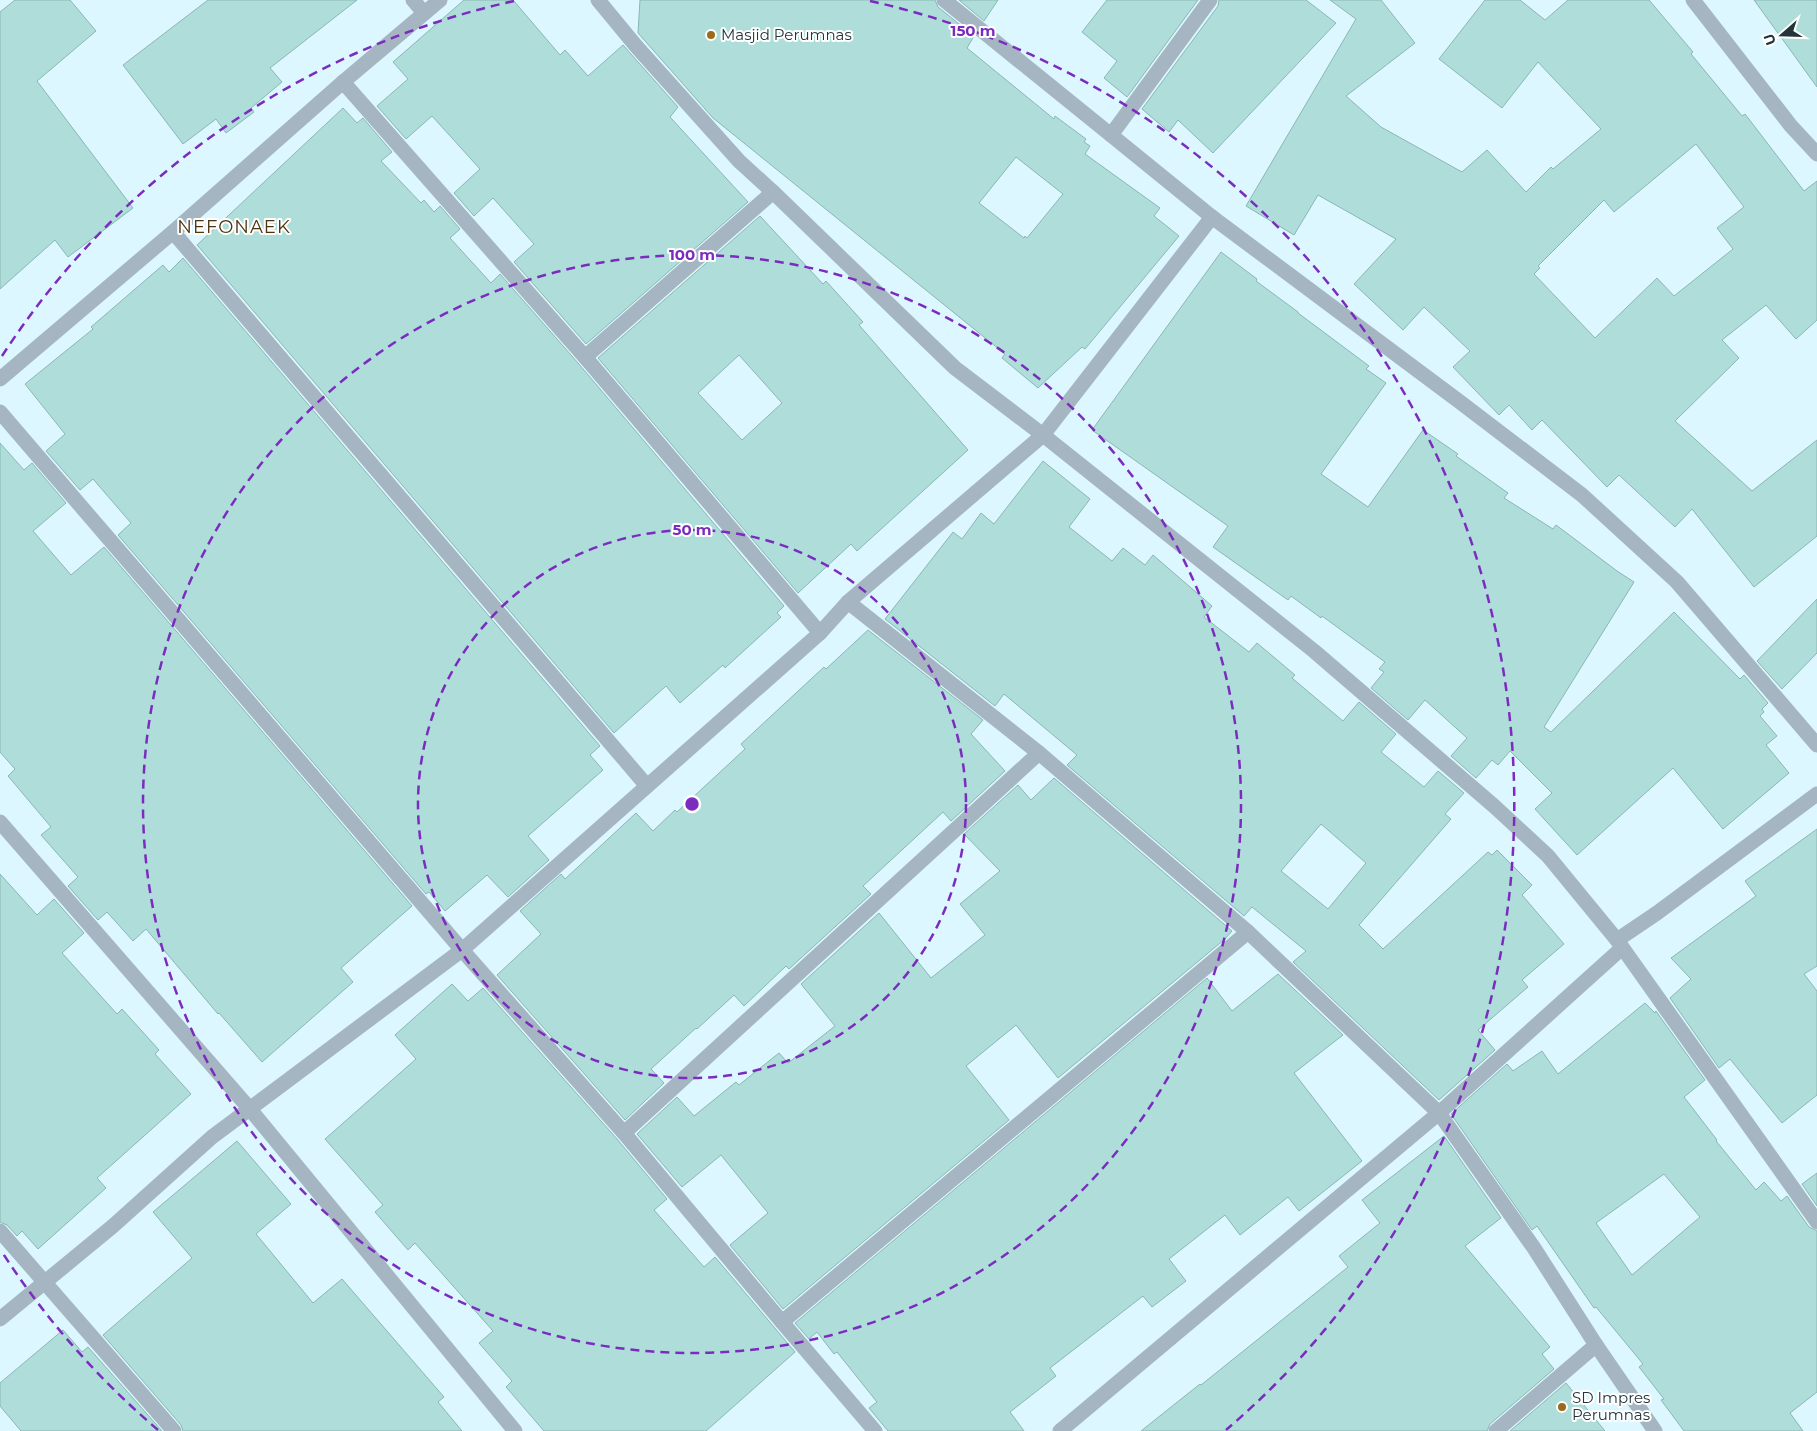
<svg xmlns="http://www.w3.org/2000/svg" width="1817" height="1431" font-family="Montserrat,sans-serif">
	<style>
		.building { fill: #afdeda; stroke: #89b7b3; fill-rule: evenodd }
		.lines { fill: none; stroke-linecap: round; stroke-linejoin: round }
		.minor { stroke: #a5b5c2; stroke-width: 15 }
		.tertiary { stroke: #a5b5c2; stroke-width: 15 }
		.ring { fill: none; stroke: #7b2cbf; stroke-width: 2.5; stroke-dasharray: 9 6 }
		.poi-dot { fill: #986c1a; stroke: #fff; stroke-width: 2 }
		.labels { text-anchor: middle; stroke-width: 4; stroke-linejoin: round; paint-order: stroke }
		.poi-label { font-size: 15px; fill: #23353a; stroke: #fff; text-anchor: start }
		.quarter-label { font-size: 18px; letter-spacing: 1px; fill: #49340e; stroke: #fff }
		.centre { fill: #7b2cbf; stroke: #fff; stroke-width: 2.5 }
		.ring-label { font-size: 15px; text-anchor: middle; font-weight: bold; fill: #7b2cbf; stroke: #fff; stroke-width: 4; stroke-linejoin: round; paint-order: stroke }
	</style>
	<rect width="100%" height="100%" fill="#dcf7ff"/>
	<!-- building -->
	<g class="building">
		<path d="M15 0H70L96 31 37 81 133 208 68 257 55 240 0 289V12Z"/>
		<path d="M208 0H357L270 68 282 82 251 108 254 112 226 133 216 119 183 144 123 65Z"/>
		<path d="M464 0H513L560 55 565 50 588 76 623 45 678 107 670 117 748 202 586 344 514 262 534 244 493 198 474 216 454 193 480 169 432 116 406 139 377 106 408 79 393 62Z"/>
		<path d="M640 0H935L938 7 974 36 967 48 1054 119 1055 116 1086 139 1084 142 1090 146 1085 154 1160 208 1154 216 1179 236 1085 349 1082 347 1038 388 1002 358 1005 354 713 118 638 33ZM1016 157 1063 194 1027 238 1025 236 1024 238 979 203Z"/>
		<path d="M959 0H998L984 21Z"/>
		<path d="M1107 0H1198L1127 97 1104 78 1117 61 1082 32Z"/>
		<path d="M1219 0H1306L1336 23 1213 153 1178 120 1169 132 1142 109 1218 6Z"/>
		<path d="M1330 0H1381L1415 43 1346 96 1381 127 1462 172 1487 150 1526 192 1551 167 1553 169 1601 129 1538 62 1502 108 1439 59 1485 0H1520L1545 20 1568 0H1649L1693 52 1691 54 1742 116 1745 114 1804 191 1817 181V320L1796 339 1766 305 1722 340 1739 358 1675 421 1752 491 1817 440V536L1754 587 1692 509 1675 527 1619 475 1607 487 1542 420 1532 430 1509 405 1499 415 1453 367 1470 351 1424 307 1403 330 1354 284 1396 239 1318 195 1294 235 1246 206 1356 19ZM1696 144 1744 207 1717 228 1733 249 1674 296 1657 278 1595 338 1534 274 1540 268 1538 266 1604 200 1614 212Z"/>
		<path d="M1754 0H1817V87Z"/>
		<path d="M343 108 357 123 363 118 392 152 381 161 421 203 424 200 434 212 440 206 460 229 450 238 491 283 500 274 578 363 784 606 777 613 781 617 725 668 723 665 680 703 666 686 614 733 197 245Z"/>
		<path d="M760 216 823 284 826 281 863 322 859 325 968 450 857 551 851 544 798 593 598 358ZM739 355 782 403 742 440 698 393Z"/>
		<path d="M1221 252 1257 279 1256 281 1298 312V313L1369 366 1366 369 1386 383 1321 474 1368 507 1423 430 1458 454 1456 456 1508 493 1504 498 1553 529 1556 525 1617 571 1634 582 1544 727 1551 732 1674 612 1740 679 1744 675 1768 703 1762 709 1764 712 1760 716 1777 736 1766 745 1789 773 1723 829 1673 768 1577 855 1535 809 1552 793 1510 751 1498 765 1492 760 1476 778 1451 756 1467 738 1425 700 1408 720 1371 688 1384 672 1379 669 1385 662 1322 616 1321 618 1291 596 1288 600 1213 547 1228 526 1092 430Z"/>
		<path d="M183 258 600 746 590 755 603 770 528 836 549 860 508 897 487 875 445 911 429 892 426 894 118 535 131 523 93 479 80 490 46 451 65 434 25 384 93 329 91 327 163 265 169 272Z"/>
		<path d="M0 443 24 470 32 463 66 503 33 531 71 575 104 547 412 906 341 968 353 982 262 1062 219 1013 218 1014 146 929 133 941 107 912 98 920 68 886 78 877 41 835 51 827 8 776 15 769 0 752Z"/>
		<path d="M1043 461 1090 499 1069 527 1112 561 1123 548 1145 565 1153 555 1212 606 1204 617 1249 652 1257 643 1295 675 1292 678 1343 721 1359 702 1396 734 1381 752 1424 787 1438 771 1464 793 1445 814 1451 819 1359 925 1383 949 1488 852 1492 855 1497 850 1532 885 1522 895 1564 944 1522 980 1528 987 1478 1030 1495 1050 1439 1100 1293 962 1306 951 1252 907 1244 916 1067 765 1077 755 1004 694 995 706 885 619 953 532 962 539 981 513 994 524ZM1321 824 1366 863 1328 909 1281 871Z"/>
		<path d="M1817 599V653L1782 689 1757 661Z"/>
		<path d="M868 630 983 720 971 734 1005 771 951 821 943 812 863 886 871 894 789 969 786 966 744 1006 734 995 697 1029 696 1028 651 1069 664 1083 625 1120 497 975 541 934 520 911 561 874 565 879 636 813 653 831 675 810 677 812 745 749 741 744 824 667 826 669Z"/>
		<path d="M1054 778 1232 931 1225 939 1058 1078 1016 1025 966 1066 1009 1120 783 1309 730 1245 768 1213 721 1155 682 1187 637 1134 677 1097 694 1116 736 1082 739 1085 779 1053 788 1063 835 1026 801 984 879 913 931 978 985 935 960 904 1000 871 964 834 1018 785 1031 800Z"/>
		<path d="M1817 829V966L1804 974 1817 991V1095L1782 1123 1730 1059 1719 1068 1670 998 1691 979 1671 958 1756 896 1745 881Z"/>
		<path d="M0 874 37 915 54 899 84 933 62 953 117 1014 122 1009 159 1050 155 1054 191 1094 97 1178 106 1188 38 1249 22 1231 17 1236 7 1225 0 1222Z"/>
		<path d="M1278 974 1343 1035 1294 1073 1362 1161 1299 1211 1288 1197 1240 1235 1225 1215 1169 1259 1186 1281 1152 1307 1143 1296 1050 1368 1056 1376 1010 1412 1024 1431H888L869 1408 877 1402 837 1352 834 1354 817 1332 809 1339 795 1323 1207 978 1232 1011Z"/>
		<path d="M452 984 468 1001 483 988 617 1139 667 1199 654 1210 704 1267 715 1257 795 1352 706 1431H544L506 1387 512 1381 479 1343 493 1331 415 1243 408 1250 375 1212 383 1205 325 1139 416 1059 395 1035Z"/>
		<path d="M1645 1003 1655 1013 1656 1011 1705 1080 1684 1097 1717 1140 1716 1141 1756 1190 1764 1182 1781 1201 1787 1196 1809 1227 1817 1231V1392L1790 1413 1803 1431H1684L1661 1400 1664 1399 1639 1367 1643 1364 1596 1307 1594 1308 1537 1226 1532 1230 1451 1114 1507 1064 1513 1071 1542 1051 1558 1074ZM1664 1174 1700 1217 1632 1275 1596 1223Z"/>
		<path d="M1444 1136 1501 1218 1465 1246 1550 1347 1542 1354 1554 1369 1490 1424 1487 1431H1141L1200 1384 1201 1385 1348 1267 1339 1256 1380 1223 1362 1200Z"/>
		<path d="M237 1141 291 1204 256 1234 313 1303 342 1279 444 1397 438 1402 462 1431H183L181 1425 103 1335 192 1258 153 1212Z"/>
		<path d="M1817 1173V1206L1802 1184Z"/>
		<path d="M63 1330 82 1352 88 1347 162 1431H21L0 1406V1383Z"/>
		<path d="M1566 1383 1605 1431H1510Z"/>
	</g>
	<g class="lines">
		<!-- minor -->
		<g class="minor">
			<path d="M413 0 424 13"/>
			<path d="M598 0 636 46 739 161 773 192 955 368 1043 435 1314 651 1494 806 1548 856 1617 940 1817 1222"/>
			<path d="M944 0 1111 135 1210 0"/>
			<path d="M343 82 585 357 820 633"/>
			<path d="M1111 135 1212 217 1460 402 1582 495 1677 582 1817 745"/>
			<path d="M173 232 647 786"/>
			<path d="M585 357 773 192"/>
			<path d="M0 412 462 950 624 1133 782 1322 875 1431"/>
			<path d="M848 602 1039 753 1248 932 1439 1113 1534 1248 1596 1345 1655 1431"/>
			<path d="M0 822 249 1108 515 1431"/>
			<path d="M1617 940 1657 913 1817 794"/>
			<path d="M624 1133 1039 753"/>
			<path d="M0 1231 174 1431"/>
			<path d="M0 1319 113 1226 212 1137 462 950 820 633 848 602 1043 435 1212 217"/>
			<path d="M782 1322 1248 932"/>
			<path d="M1060 1431 1439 1113 1622 948"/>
			<path d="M1496 1431 1596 1345"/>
		</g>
		<!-- tertiary -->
		<g class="tertiary">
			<path d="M1693 0 1791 126 1817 154"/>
			<path d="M0 379 173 232 343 82 440 0"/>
		</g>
	</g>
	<!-- distance rings -->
	<g class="ring">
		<circle cx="692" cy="804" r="274"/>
		<circle cx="692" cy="804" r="549"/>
		<path d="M158 1430A823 823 0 0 1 2 1252M2 356A823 823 0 0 1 514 1M870 1A823 823 0 0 1 1226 1430"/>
	</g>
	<!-- markers -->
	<g class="poi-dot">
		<circle cx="711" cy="35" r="5"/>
		<circle cx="1562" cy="1407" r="5"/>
	</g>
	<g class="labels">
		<!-- poi labels -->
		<g class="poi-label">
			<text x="721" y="40">Masjid Perumnas</text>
			<text x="1572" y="1403">SD Impres<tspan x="1572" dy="17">Perumnas</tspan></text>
		</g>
		<!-- quarter labels -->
		<g class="quarter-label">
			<text x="234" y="233">NEFONAEK</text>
		</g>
	</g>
	<circle cx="692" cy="804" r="8" class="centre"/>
	<g class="ring-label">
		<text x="973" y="36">150 m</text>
		<text x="692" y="260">100 m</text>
		<text x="692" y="535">50 m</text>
	</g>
	<!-- north arrow -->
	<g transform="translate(1782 35) rotate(250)" stroke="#ffffff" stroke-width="4" paint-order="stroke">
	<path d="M0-4L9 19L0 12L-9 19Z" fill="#23353a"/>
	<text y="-8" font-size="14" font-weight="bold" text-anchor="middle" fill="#23353a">U</text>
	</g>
</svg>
